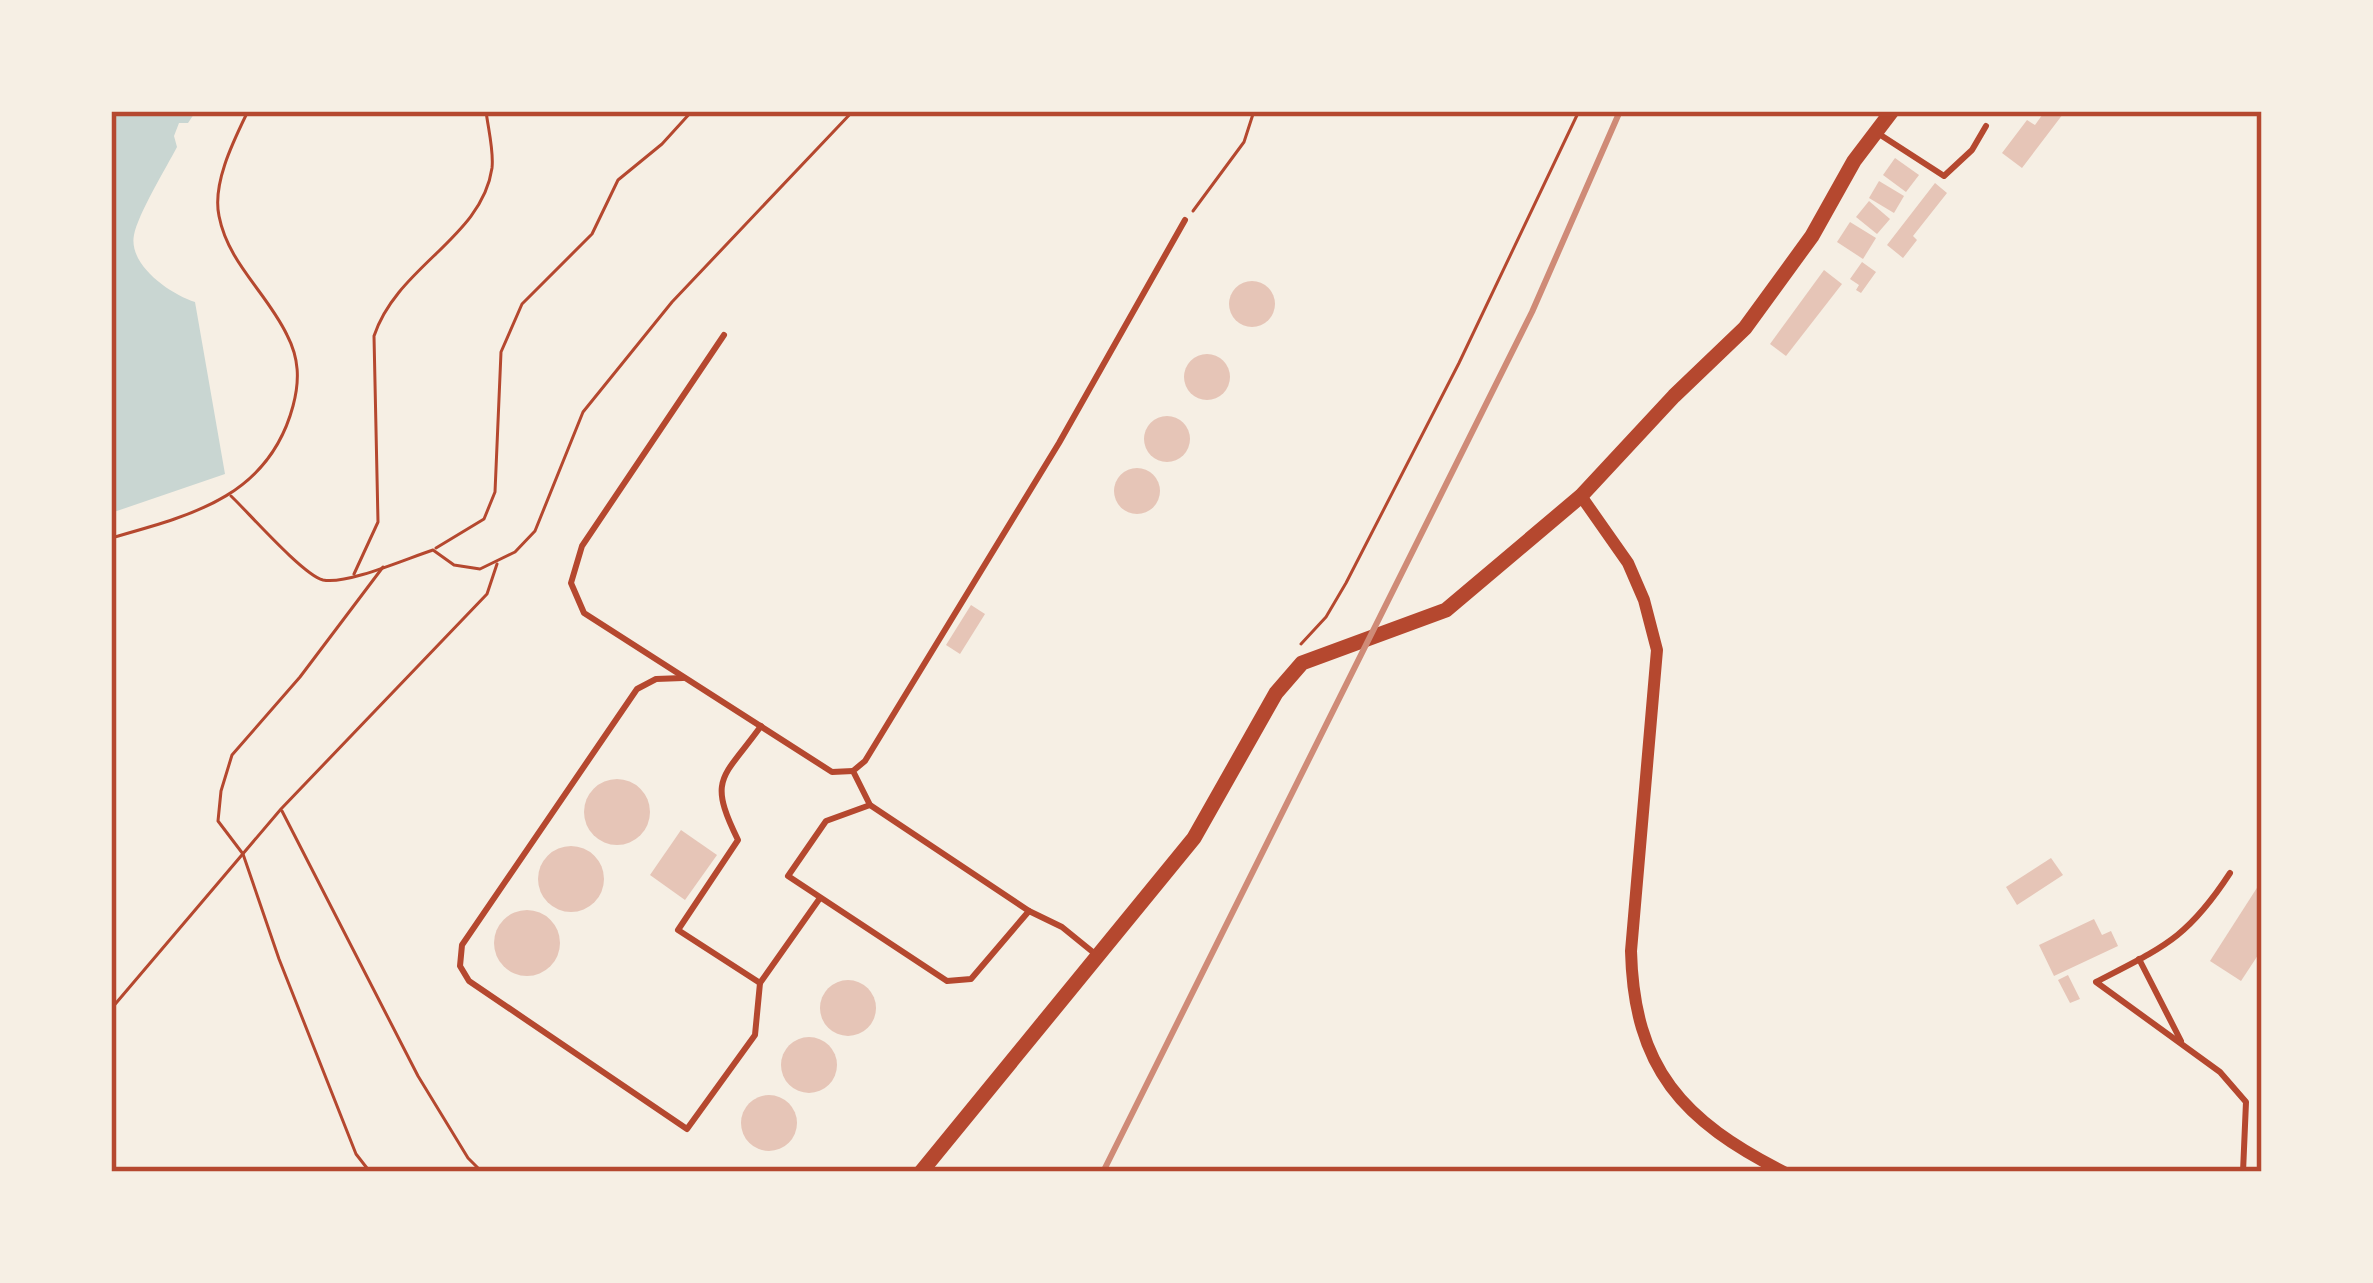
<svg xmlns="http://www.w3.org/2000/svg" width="2373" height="1283" font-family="Figtree,sans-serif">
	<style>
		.water { fill: #c9d6d2 }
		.building { fill: #e6c5b7 }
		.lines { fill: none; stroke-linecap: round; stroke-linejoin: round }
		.path { stroke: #b5482f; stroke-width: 3 }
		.service { stroke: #b5482f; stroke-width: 6 }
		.minor { stroke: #b5482f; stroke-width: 12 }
		.tertiary { stroke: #b5482f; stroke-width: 15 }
		.rail { stroke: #cf8b77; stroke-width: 6 }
		.neatline { fill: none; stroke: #b5482f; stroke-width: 4.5 }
	</style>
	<rect width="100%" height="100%" fill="#f6efe4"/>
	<!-- water -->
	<path class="water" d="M111 111H196L188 123H179L174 136 177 147C166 168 138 214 134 235 128 265 170 294 195 302L225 474 111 513Z"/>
	<!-- building -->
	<g class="building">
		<path d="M2045 111 2063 114 2022 168 2002 153 2027 120 2035 125Z"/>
		<path d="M1895 158 1919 175 1906 192 1883 175Z"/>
		<path d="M1879 181 1904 196 1894 213 1869 198Z"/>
		<path d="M1935 183 1947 193 1913 236 1917 240 1903 258 1887 245Z"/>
		<path d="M1869 201 1890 219 1877 234 1856 217Z"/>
		<path d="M1850 222 1876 238 1863 259 1837 242Z"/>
		<path d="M1862 262 1876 272 1861 293 1856 290 1859 285 1850 279Z"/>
		<path d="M1824 270 1842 284 1786 356 1770 344Z"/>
		<circle cx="1252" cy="304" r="23"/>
		<circle cx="1207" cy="377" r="23"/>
		<circle cx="1167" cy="439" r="23"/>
		<circle cx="1137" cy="491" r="23"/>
		<path d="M971 605 985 614 960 654 946 645Z"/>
		<circle cx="617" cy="812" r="33"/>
		<path d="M681 830 717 855 685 900 650 875Z"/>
		<circle cx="571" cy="879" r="33"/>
		<path d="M2051 858 2063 875 2017 905 2006 887Z"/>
		<path d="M2262 880V949L2241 981 2210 961Z"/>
		<circle cx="527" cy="943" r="33"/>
		<path d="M2094 919 2102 935 2111 931 2118 946 2054 976 2039 945Z"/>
		<path d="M2068 975 2080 999 2070 1003 2058 980Z"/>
		<circle cx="848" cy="1008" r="28"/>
		<circle cx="809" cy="1065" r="28"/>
		<circle cx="769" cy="1123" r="28"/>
	</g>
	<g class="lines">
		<!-- path -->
		<g class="path">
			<path d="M1193 211 1244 142 1254 111"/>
			<path d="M231 496C248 512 303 575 323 580 347 585 408 558 433 550L454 565 480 569 515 552 535 531 583 412 672 302 853 111"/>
			<path d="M111 538C193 515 269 496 293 406 300 380 299 358 287 335 267 293 228 263 219 216 212 183 234 140 248 111"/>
			<path d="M436 548 484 519 495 492 501 352 522 304 592 234 618 180 662 144 692 111"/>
			<path d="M354 574 378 522 374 336C397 266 482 238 492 168 494 151 488 128 486 111"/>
			<path d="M1301 644 1326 617 1346 583 1459 363 1579 111"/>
			<path d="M282 811 418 1076 468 1158 482 1172"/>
			<path d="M111 1009 281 809 487 594 497 564"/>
			<path d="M370 1172 356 1154 279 959 243 854 218 821 221 791 232 755 300 677 383 567"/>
		</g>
		<!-- service -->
		<g class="service">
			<path d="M1879 134 1944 176 1972 150 1986 126"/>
			<path d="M724 335 582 546 571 583 584 613 832 772 853 771"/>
			<path d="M683 678 656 679 637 689 462 945 460 966 469 981 687 1129 755 1035 760 983"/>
			<path d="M761 726C723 779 707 777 738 840L678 930 760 983 820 898"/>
			<path d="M870 805 826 821 788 876 947 981 971 979 1029 911"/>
			<path d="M2230 873C2187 939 2163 947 2096 982L2220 1072 2246 1102 2243 1172"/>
			<path d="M1094 953 1062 927 1029 911 870 805 853 771 865 761 1059 443 1185 220"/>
			<path d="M2139 959 2181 1041"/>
		</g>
		<!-- minor -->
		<path class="minor" d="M1581 496 1628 563 1644 600 1657 650 1631 951C1634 1069 1683 1121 1784 1172"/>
		<!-- tertiary -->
		<path class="tertiary" d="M921 1172 1194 838 1276 693 1302 663 1446 610 1581 496 1674 396 1745 328 1812 236 1854 161 1892 111"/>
		<!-- rail -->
		<path class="rail" d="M1103 1172 1532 312 1620 111"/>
	</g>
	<!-- border -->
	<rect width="2373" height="1283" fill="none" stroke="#f6efe4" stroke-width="228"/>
	<rect x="114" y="114" width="2145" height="1055" class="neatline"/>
</svg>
